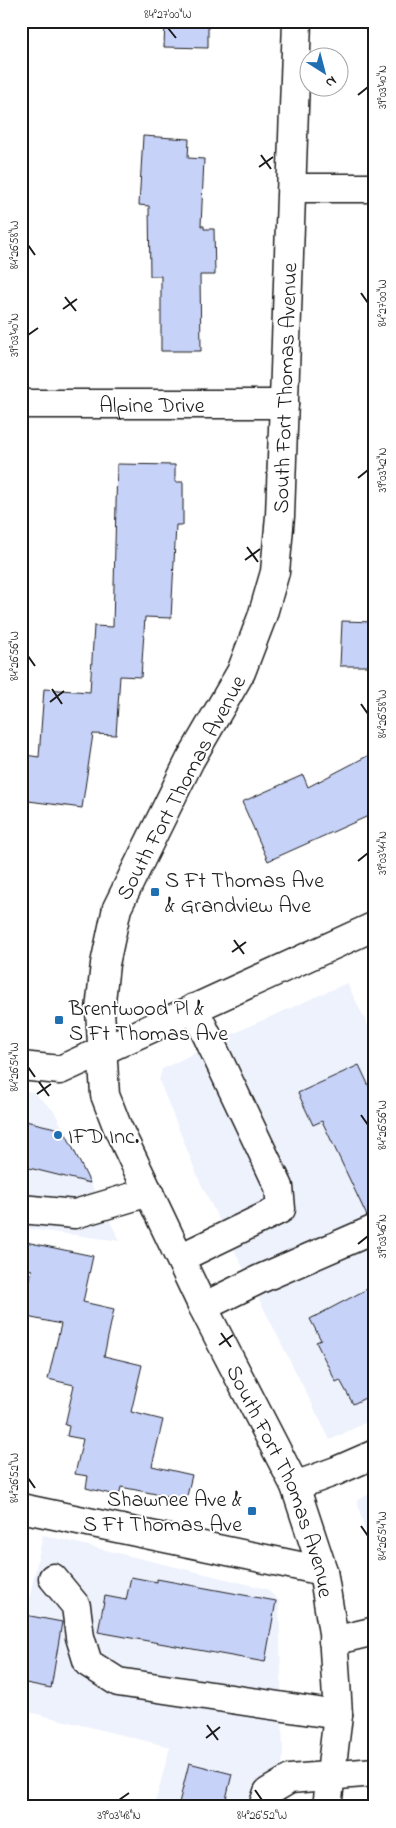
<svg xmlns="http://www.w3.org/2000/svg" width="396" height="1828" font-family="'Indie Flower',sans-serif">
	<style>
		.built { fill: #eef2fd }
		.building { fill: #c7d2f9; stroke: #1c1c1c }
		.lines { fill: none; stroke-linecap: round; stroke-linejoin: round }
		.minor-casing { stroke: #1c1c1c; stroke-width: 31 }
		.major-casing { stroke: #1c1c1c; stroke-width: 31 }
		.minor { stroke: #fff; stroke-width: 28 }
		.major { stroke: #fff; stroke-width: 28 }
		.ticks { fill: none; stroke: #1c1c1c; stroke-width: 2 }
		.poi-dot { fill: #1f6fb2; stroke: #fff; stroke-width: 2 }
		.labels { text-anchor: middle; stroke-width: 4; stroke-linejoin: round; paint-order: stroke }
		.street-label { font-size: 22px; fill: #1c1c1c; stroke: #fff }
		.poi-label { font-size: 22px; fill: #1c1c1c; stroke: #fff; text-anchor: start }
		.neatline { fill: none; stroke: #1c1c1c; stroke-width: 2 }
		.ticks-label { font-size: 12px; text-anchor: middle; fill: #1c1c1c }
	</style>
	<rect width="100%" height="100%" fill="#fff"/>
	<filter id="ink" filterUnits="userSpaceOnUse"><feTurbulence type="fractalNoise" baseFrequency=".02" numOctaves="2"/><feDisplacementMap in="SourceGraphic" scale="10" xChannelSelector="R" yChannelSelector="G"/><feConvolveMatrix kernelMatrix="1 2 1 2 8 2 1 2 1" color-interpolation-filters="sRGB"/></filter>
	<g filter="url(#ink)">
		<!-- built -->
		<g class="built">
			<path d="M347 983 375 1040V1418L330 1440 200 1182 159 1080 162 1069 243 1029Z"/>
			<path d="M21 1089 34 1093 54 1111 120 1241 21 1228Z"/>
			<path d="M375 1492V1572L357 1500Z"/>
			<path d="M43 1535 267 1589 279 1601 283 1756 277 1807H154L170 1747 21 1710V1636Z"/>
		</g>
		<!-- building -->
		<g class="building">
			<path d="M165 21H208V48L164 47Z"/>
			<path d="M143 136 189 139 188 158 204 159 201 226H204V229H214L215 275H200L201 351H161V276H150L149 206 139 205Z"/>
			<path d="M117 464 175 465V482H183V525H176L171 618 145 617 141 677 120 676 116 735 93 734 82 808 21 800 25 755 39 757 44 689 90 692 94 626 113 627Z"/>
			<path d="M342 621 375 622V666H340Z"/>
			<path d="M375 752V813L268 861 242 802 303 775 308 787Z"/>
			<path d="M359 1065 375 1099V1214L367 1216 322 1121 313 1125 298 1093Z"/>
			<path d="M21 1120 64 1130 90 1183 21 1166Z"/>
			<path d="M21 1241 93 1256 83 1302 114 1309 104 1356 142 1365 131 1412 163 1420 152 1466 192 1475 186 1500 121 1487 119 1496 86 1488 88 1476 75 1474 83 1439 67 1436 69 1426 65 1425 74 1385 48 1379 61 1324 22 1316 32 1270 21 1268Z"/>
			<path d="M375 1285V1393L353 1404 340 1380 336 1382 316 1342 321 1340 310 1319Z"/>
			<path d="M131 1577 157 1582V1579L276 1601 265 1662 98 1632 105 1596 126 1600Z"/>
			<path d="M25 1615 62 1622 51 1688 21 1682V1636Z"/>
			<path d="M189 1763 232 1774 224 1807H178Z"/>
		</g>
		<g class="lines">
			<!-- minor casing -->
			<g class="minor-casing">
				<g id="minor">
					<path d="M292 188H375"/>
					<path id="s1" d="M21 404H284"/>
					<path d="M21 1066 60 1070 375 926"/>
					<path d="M21 1209 75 1214 149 1192"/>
					<path d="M180 1258 281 1209 279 1187 194 1008"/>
					<path d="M203 1307 260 1279 375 1229"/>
					<path d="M295 1486 336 1471 375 1454"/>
					<path d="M21 1508 323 1571"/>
					<path d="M53 1578 76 1606 80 1637 88 1663 118 1682 338 1715"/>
					<path d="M333 1641 375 1631"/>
					<path d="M263 1807 268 1792 290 1779 375 1772"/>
				</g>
			</g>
			<!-- major casing -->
			<g class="major-casing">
				<g id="major">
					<path id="s2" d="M297 21 280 516 275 572 262 617 241 672 190 760 117 908 105 964 100 1010 105 1095 117 1126 203 1307 295 1486 323 1571 333 1633 338 1715 327 1807"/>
				</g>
			</g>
			<!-- minor -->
			<use href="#minor" class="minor"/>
			<!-- major -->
			<use href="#major" class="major"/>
		</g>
	</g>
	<!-- ticks -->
	<path class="ticks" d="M168 28 176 38M358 95 368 87M261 155 271 169M259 167 273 157M28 245 35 255M361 293 368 303M65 297 76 311M63 309 77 299M28 335 38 328M358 478 368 470M247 547 258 562M245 560 260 549M28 656 35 666M52 689 62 704M50 702 64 691M361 704 368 714M358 861 368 853M234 940 244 954M232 952 246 942M28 1067 35 1077M39 1082 49 1096M37 1094 51 1084M361 1115 368 1125M358 1244 368 1236M221 1333 231 1347M219 1345 233 1335M28 1478 35 1488M361 1526 368 1536M207 1725 218 1740M206 1738 220 1727M255 1790 262 1800M119 1800 129 1793"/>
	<!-- markers -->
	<g class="poi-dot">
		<rect x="150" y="887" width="10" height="10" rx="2.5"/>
		<rect x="54" y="1015" width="10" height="10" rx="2.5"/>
		<circle cx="58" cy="1135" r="5"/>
		<rect x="247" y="1506" width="10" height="10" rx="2.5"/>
	</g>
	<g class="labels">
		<!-- street labels -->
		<g class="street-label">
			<text transform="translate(284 388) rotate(-88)" y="8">South Fort Thomas Avenue</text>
			<text dy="8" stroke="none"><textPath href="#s1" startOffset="131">Alpine Drive</textPath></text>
			<text transform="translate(180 787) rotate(-62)" y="8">South Fort Thomas Avenue</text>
			<text dy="8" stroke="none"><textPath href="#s2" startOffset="1538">South Fort Thomas Avenue</textPath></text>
		</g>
		<!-- poi labels -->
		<g class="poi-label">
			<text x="165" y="887">S Ft Thomas Ave<tspan x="165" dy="25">&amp; Grandview Ave</tspan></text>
			<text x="69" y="1015">Brentwood Pl &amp;<tspan x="69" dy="25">S Ft Thomas Ave</tspan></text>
			<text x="68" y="1143">IFD Inc.</text>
			<text x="242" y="1506" text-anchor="end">Shawnee Ave &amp;<tspan x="242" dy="25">S Ft Thomas Ave</tspan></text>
		</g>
	</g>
	<!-- margin -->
	<rect width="396" height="1828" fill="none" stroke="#fff" stroke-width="55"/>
	<!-- north arrow -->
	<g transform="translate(324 72) rotate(144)"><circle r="24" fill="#ffffff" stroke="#a4a4a4"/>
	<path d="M0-4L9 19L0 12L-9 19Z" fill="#1f6fb2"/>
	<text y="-8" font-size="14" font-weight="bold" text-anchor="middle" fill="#1c1c1c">N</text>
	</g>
	<rect x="28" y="28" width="340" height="1772" class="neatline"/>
	<g class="ticks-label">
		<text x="168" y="18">84°27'00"W</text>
		<text transform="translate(382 87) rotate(-90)" y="4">39°03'40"N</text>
		<text transform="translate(14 245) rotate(-90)" y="4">84°26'58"W</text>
		<text transform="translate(382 303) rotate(-90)" y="4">84°27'00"W</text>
		<text transform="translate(14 335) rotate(-90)" y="4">39°03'40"N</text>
		<text transform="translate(382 470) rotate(-90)" y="4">39°03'42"N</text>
		<text transform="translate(14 656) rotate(-90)" y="4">84°26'56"W</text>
		<text transform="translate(382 714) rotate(-90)" y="4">84°26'58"W</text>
		<text transform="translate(382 853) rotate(-90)" y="4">39°03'44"N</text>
		<text transform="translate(14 1067) rotate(-90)" y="4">84°26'54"W</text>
		<text transform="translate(382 1125) rotate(-90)" y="4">84°26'56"W</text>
		<text transform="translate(382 1236) rotate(-90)" y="4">39°03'46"N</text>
		<text transform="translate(14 1478) rotate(-90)" y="4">84°26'52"W</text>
		<text transform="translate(382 1536) rotate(-90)" y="4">84°26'54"W</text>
		<text x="119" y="1819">39°03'48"N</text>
		<text x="262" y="1819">84°26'52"W</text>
	</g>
</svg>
